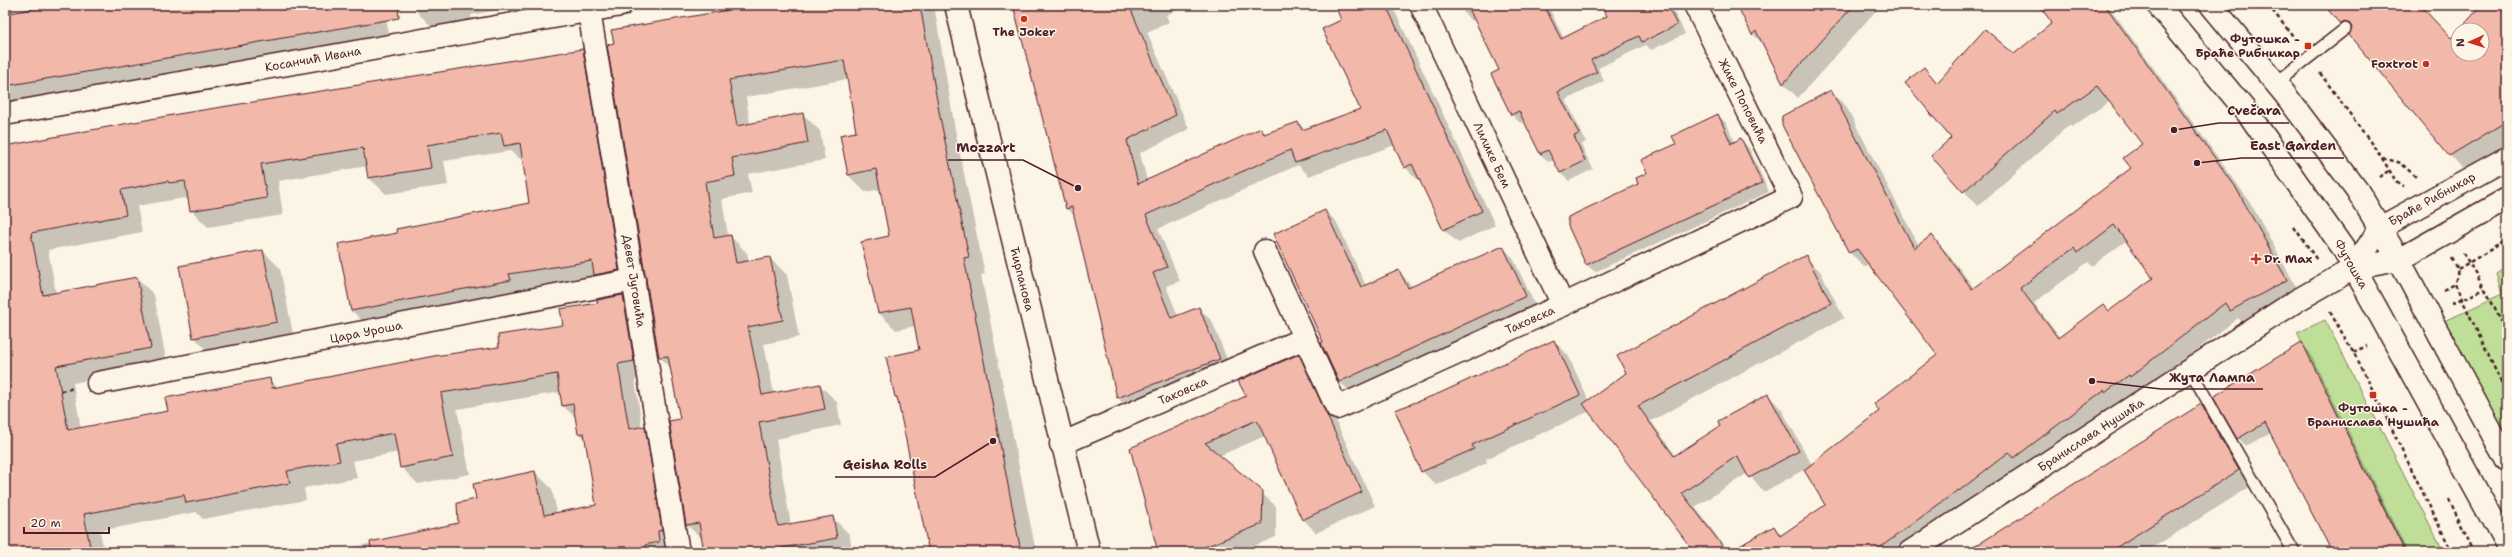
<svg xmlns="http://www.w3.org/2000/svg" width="2512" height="557" font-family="'Shantell Sans',sans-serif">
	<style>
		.green { fill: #bfdf98; stroke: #847f62 }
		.shadow { fill: #0003; fill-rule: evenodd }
		.building { fill: #f2b8aa; stroke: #4a1f2b; fill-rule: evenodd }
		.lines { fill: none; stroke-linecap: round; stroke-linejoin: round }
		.lane-casing { stroke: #4a1f2b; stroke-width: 14 }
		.street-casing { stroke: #4a1f2b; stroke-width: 25 }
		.secondary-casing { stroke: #4a1f2b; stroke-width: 25 }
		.path { stroke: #4a1f2b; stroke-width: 2.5; stroke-dasharray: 4 3; stroke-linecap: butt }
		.lane { stroke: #fcf5e5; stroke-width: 11 }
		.street { stroke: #fcf5e5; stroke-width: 22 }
		.secondary { stroke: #fcf5e5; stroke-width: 22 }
		.poi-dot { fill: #c8321e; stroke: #fcf5e5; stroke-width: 1.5 }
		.labels { text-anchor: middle; stroke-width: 3; stroke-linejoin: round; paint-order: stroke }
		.poi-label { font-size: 12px; font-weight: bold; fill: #4a1f2b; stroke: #fcf5e5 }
		.street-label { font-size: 12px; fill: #4a1f2b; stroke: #fcf5e5 }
		.leader { fill: none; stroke: #4a1f2b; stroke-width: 1.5 }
		.callout-dot { fill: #4a1f2b; stroke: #fcf5e5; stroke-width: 1.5 }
		.callout-label { font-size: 13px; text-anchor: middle; font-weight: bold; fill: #4a1f2b; stroke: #fcf5e5; stroke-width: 3; stroke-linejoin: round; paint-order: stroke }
	</style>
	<rect width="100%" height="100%" fill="#fcf5e5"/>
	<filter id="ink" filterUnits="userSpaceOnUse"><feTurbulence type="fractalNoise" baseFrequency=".025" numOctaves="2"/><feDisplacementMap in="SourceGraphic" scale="8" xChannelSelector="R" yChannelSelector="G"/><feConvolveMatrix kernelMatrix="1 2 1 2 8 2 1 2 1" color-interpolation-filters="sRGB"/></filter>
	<g filter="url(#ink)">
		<!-- green -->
		<g class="green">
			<path d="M2507 267V440L2444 321 2502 294 2496 274Z"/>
			<path d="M2325 320 2430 525 2444 552H2406L2297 333Z"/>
		</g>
		<!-- shadow -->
		<g class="shadow">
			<path d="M5 5H12L14 13 60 5H384L389 36 5 102Z"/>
			<path d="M416 5H525L471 15 472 21 433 28 418 13Z"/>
			<path d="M766 5H934L956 135 985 274 981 275 1036 552H930L899 400 895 397 920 351 915 326 896 330 879 313 863 242 891 237 881 189 865 192 848 175 857 133 848 79 746 97 750 124 803 114 820 131 825 160 748 174 752 193 722 199 728 236H730L747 253 749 262 770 258 787 275 799 337 764 344 774 394 820 385 837 402 841 425 776 439 791 525 832 517 849 534 853 552H705L703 540 687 525 681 420 671 368 660 357 608 45Z"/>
			<path d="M1014 5H1187L1166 15 1169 22 1147 32 1189 129 1140 153 1147 181 1261 129 1266 134 1298 123 1306 130 1362 110 1343 20 1336 5H1392L1495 225 1458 243 1444 230 1421 180 1419 181 1405 167 1395 145 1309 176 1298 165 1158 229 1180 281 1166 286 1178 316 1199 308 1212 321 1232 372 1131 411 1118 398 1075 216 1067 209Z"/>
			<path d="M1458 5H1545L1550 10 1564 39 1608 17 1613 5H1671L1685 34 1651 50 1646 45 1598 68 1604 81 1566 100 1586 142 1581 145 1593 169 1569 181 1560 173 1554 160 1549 162 1540 154 1525 121 1520 123 1512 115 1500 70 1475 19 1471 21Z"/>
			<path d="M1738 5H1881L1798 98 1784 84 1765 46 1753 34Z"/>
			<path d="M2039 5H2108L2250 202 2300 294 2245 325 2238 318 2145 390 1909 552H1731L1774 527 1782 535 1826 505 1805 469 1764 492 1748 473 1695 507 1729 552H1695L1590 411 1486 459 1487 463 1436 485 1422 471 1441 394 1554 341 1568 355 1589 401 1805 257 1820 271 1844 318 1651 421 1676 456 1768 395 1782 410 1812 465 1881 412 1938 355 1870 264 1865 267 1850 253 1780 119 1831 92 1846 106 1919 246 1931 236 1946 251 1974 288 2132 169 2143 145 2110 101 2072 127 2069 125 1978 206 1964 191 1953 138 1924 68 1938 83 2014 56 2054 24ZM2127 240 2155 278 2110 312 2103 305 2060 338 2034 303 2088 262 2092 266Z"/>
			<path d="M2326 5H2420L2451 39 2458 32V54H2482V30H2460L2484 5H2507V146L2465 170 2449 155Z"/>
			<path d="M582 50 599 67 635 287 369 327 352 311 398 234 530 204 524 162 510 151 444 161 448 185 386 194 369 178 367 166 278 181 283 215 208 227 191 210 189 200 184 198 137 206 142 232 48 250 56 293 137 278 154 295 167 365 73 383 81 429 169 412 269 379 278 388 501 347 564 325 599 304 623 296 640 313 650 378 635 380 642 428 661 444 675 552H331L459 524 477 500 535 472 552 489 557 513 597 505 586 440 579 433 577 419 563 406 561 392 457 409 470 474 418 484 401 467 399 452 353 461 357 478 304 488 306 500 203 519 196 512 100 531 104 552H5V148Z"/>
			<path d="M1718 115 1727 124 1735 143 1741 140 1749 148 1769 192 1595 272 1586 264 1566 219 1640 185 1677 144Z"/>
			<path d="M1325 211 1336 221 1366 286 1399 271 1412 287 1503 247 1513 258 1536 307 1350 392 1340 382 1322 343 1324 342Z"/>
			<path d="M263 251 280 268 294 339 211 355 194 337Z"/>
			<path d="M2302 344 2310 352 2408 552H2333L2271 433 2246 446 2238 438Z"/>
			<path d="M1298 356 1312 369 1375 506 1316 533 1303 519 1265 436 1219 456 1276 506V537L1239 552H1159L1131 448 1247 397Z"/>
			<path d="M2200 406 2214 420 2253 485 2146 552H1982Z"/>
			<path d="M1334 550 1336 552H1326Z"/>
		</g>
		<!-- building -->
		<g class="building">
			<path d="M54 5H398L399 18 5 86V14Z"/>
			<path d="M759 5H920L940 117 969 257 964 258 1021 552H929L897 397H895L886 357 919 350 911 307 878 313 861 242 889 236 876 169 848 175 840 135 856 132 844 60 729 80 737 126 803 113 808 143 732 158 735 176 705 182 714 238 731 235 736 263 770 257 783 320 748 327 762 395 820 384 825 409 759 422 778 526 833 516 837 538 782 548 783 552H704L699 523 686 525 669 421 680 419 668 356 659 357 607 45 614 43 611 30Z"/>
			<path d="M1013 5H1129L1176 115 1127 140 1138 184 1261 128 1264 134 1298 122 1302 130 1360 109 1322 29 1341 20 1335 5H1386L1482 211 1443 230 1412 164 1404 168 1387 130 1295 163 1290 150 1146 215 1167 267 1153 273 1171 318 1199 307 1220 359 1117 398 1072 207 1066 209Z"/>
			<path d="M1467 5H1544L1561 39 1607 16 1601 5H1667L1677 25 1642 42 1639 36 1591 60 1597 72 1558 92 1579 134 1574 136 1585 161 1560 173 1548 150 1540 154 1519 111 1511 115 1491 74 1499 70Z"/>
			<path d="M1737 5H1854L1783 84 1756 31 1752 35Z"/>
			<path d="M2039 5H2105L2235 186 2287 280 2230 311 2225 303 2130 377 2129 375 2106 392 2104 390 2014 458 2009 452 1959 491 1958 490 1874 552H1729L1774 526 1780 536 1825 505 1804 470 1879 411 1874 404 1937 355 1857 249 1849 253 1782 125V116L1831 90 1914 248 1932 235 1972 289 2131 168 2123 158 2142 144 2097 86 2057 114 2055 111 1963 192 1931 156 1951 138 1905 83 1924 67 1937 83 1985 29 2014 54 2052 23ZM2114 225 2153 278 2109 311 2103 304 2058 338 2020 288 2074 248 2077 253Z"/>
			<path d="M2324 5H2420L2451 38 2458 31V54H2482V30H2459L2482 5H2507V121L2449 156 2349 35 2352 28 2350 24 2344 22 2340 24Z"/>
			<path d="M583 49 619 270 594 275 592 261 509 274 511 280 351 311 338 244 397 233 396 229 529 203 520 143 504 146 501 133 427 145 431 168 368 178 363 148 261 164 267 198 190 211 185 181 169 183 168 181 121 190 126 215 31 233 43 295 137 277 151 348 56 366 68 430 168 411 165 398 270 378 272 388 434 356 499 347 498 335 563 325 560 309 598 303 597 300 623 295 634 361 618 364 629 429 645 426 662 530 658 531 659 542 645 545 646 552H372L370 542 458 523 457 503 476 499 473 484 535 471 544 515 596 505 584 433 578 434 573 404 562 406 557 374 441 393 453 457 400 468 394 433 336 444 340 461 287 471 290 483 186 503 184 495 84 514 91 552H5V146L178 114Z"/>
			<path d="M1718 114 1731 143 1730 144 1741 138 1762 183 1586 265 1568 226V217L1638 184 1636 178 1647 173 1641 160 1676 144 1672 136Z"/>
			<path d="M1325 210 1361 287 1399 270 1408 288 1503 246 1526 296 1339 382 1321 343 1323 342 1273 234Z"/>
			<path d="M263 250 277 322 193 338 179 266Z"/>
			<path d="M1806 255 1831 303 1638 406 1674 456 1720 426 1718 421 1768 394 1799 451 1749 478 1737 456 1682 493 1727 552H1694L1583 404 1626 373 1617 356Z"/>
			<path d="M1554 340 1580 395 1472 445 1474 449 1421 472 1395 410 1440 393Z"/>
			<path d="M2302 342 2405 552H2332L2265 423 2237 439 2213 397Z"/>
			<path d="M1299 354 1362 492 1302 520 1257 420 1205 443 1263 491 1262 524 1192 552H1158L1130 448 1246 396 1238 381Z"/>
			<path d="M2201 404 2239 470 2109 552H1966Z"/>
		</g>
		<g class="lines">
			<!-- lane casing -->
			<g class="lane-casing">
				<g id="lane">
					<path d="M2276 83 2345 29"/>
					<path d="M2190 370 2294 552"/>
				</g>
			</g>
			<!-- street casing -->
			<g class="street-casing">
				<g id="street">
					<path d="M956 5 1089 552"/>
					<path d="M1421 5 1563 305"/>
					<path d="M589 11 678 552"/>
					<path d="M5 114 621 5"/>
					<path d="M1265 251 1337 408 1563 305 1791 197 1695 5"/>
					<path d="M98 383 634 280"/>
					<path d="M1061 444 1305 338"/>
					<path d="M1910 552 2296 301 2354 268"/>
				</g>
			</g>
			<!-- secondary casing -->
			<g class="secondary-casing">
				<g id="secondary">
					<path d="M2158 5 2250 116 2343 248 2507 546"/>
					<path d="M2211 5 2284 93 2357 190 2399 260 2507 461"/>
					<path d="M2354 268 2380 228 2507 158"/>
					<path d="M2354 268 2399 260 2507 199"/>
				</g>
			</g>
			<!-- path -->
			<g class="path">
				<path d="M2268 5 2297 41"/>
				<path d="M2320 73 2382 158 2397 183 2403 187"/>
				<path d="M2383 158 2401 163 2417 178"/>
				<path d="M2379 177 2390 170"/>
				<path d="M2294 227 2317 260"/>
				<path d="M2463 253 2485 289 2507 333"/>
				<path d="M2452 258 2458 269 2455 284 2507 395"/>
				<path d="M2458 269 2507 240"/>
				<path d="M2444 290 2455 284"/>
				<path d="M2452 304 2485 289"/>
				<path d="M2330 312 2360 364 2452 552"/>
				<path d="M2353 352 2367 346"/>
				<path d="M61 391 74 388"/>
				<path d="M2449 499 2474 552"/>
			</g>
			<!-- lane -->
			<use href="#lane" class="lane"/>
			<!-- street -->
			<use href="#street" class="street"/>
			<!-- secondary -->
			<use href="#secondary" class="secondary"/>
		</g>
	</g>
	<!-- markers -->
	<g class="poi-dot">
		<circle cx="1024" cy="19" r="4"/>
		<rect x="2304" y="42" width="8" height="8" rx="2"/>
		<circle cx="2426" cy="64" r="4"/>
		<path d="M2254 253h4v4h4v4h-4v4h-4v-4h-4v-4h4z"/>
		<rect x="2369" y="391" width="8" height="8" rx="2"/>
	</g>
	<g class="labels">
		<!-- poi labels -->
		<g class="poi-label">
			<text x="1024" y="36">The Joker</text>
			<text x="2300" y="43" text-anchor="end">Футошка -<tspan x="2300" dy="14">Браће Рибникар</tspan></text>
			<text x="2418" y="68" text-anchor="end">Foxtrot</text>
			<text x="2264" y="263" text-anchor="start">Dr. Max</text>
			<text x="2373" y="412">Футошка -<tspan x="2373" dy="14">Бранислава Нушића</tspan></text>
		</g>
		<!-- street labels -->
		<g class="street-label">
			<text transform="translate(313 59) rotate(-10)" y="4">Косанчић Ивана</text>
			<text transform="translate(1743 101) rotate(63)" y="4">Жике Поповића</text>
			<text transform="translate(1492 155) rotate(65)" y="4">Лилике Бем</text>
			<text transform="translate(2432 199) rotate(-29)" y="4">Браће Рибникар</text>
			<text transform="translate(2351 264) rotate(60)" y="4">Футошка</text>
			<text transform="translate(1022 279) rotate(76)" y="4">Ћирпанова</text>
			<text transform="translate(634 281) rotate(81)" y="4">Девет Југовића</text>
			<text transform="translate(1530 320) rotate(-24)" y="4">Таковска</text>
			<text transform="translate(366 332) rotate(-11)" y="4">Цара Уроша</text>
			<text transform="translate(1183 391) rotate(-24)" y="4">Таковска</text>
			<text transform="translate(2091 435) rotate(-33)" y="4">Бранислава Нушића</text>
		</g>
	</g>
	<!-- callouts -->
	<path class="leader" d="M2174 130L2219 123H2289M2197 163L2242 158H2344M1078 188L1023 160H948M2092 381L2161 389H2263M993 441L935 477H835"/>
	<g class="callout-dot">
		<circle cx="2174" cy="130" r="4"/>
		<circle cx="2197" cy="163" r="4"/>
		<circle cx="1078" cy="188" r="4"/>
		<circle cx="2092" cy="381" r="4"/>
		<circle cx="993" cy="441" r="4"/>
	</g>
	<g class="callout-label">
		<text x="2254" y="115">Cvečara</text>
		<text x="2293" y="150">East Garden</text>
		<text x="986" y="152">Mozzart</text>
		<text x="2212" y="382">Жута Лампа</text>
		<text x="885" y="469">Geisha Rolls</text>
	</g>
	<!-- margin -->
	<rect width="2512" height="557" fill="none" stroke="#fcf5e5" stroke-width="20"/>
	<rect x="10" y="10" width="2492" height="537" fill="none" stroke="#4a1f2b" stroke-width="1.5" filter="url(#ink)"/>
	<!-- north arrow -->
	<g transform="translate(2470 42) rotate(267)"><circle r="19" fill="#fcf5e5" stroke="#b59f9b"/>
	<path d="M0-3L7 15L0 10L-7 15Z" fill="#c8321e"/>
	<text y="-6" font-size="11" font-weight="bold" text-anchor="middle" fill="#4a1f2b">N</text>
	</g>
	<!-- scale -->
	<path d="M24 527v6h85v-6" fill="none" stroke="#4a1f2b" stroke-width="2"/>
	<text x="30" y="527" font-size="12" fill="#4a1f2b" stroke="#fcf5e5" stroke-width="3" paint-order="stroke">20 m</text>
</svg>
